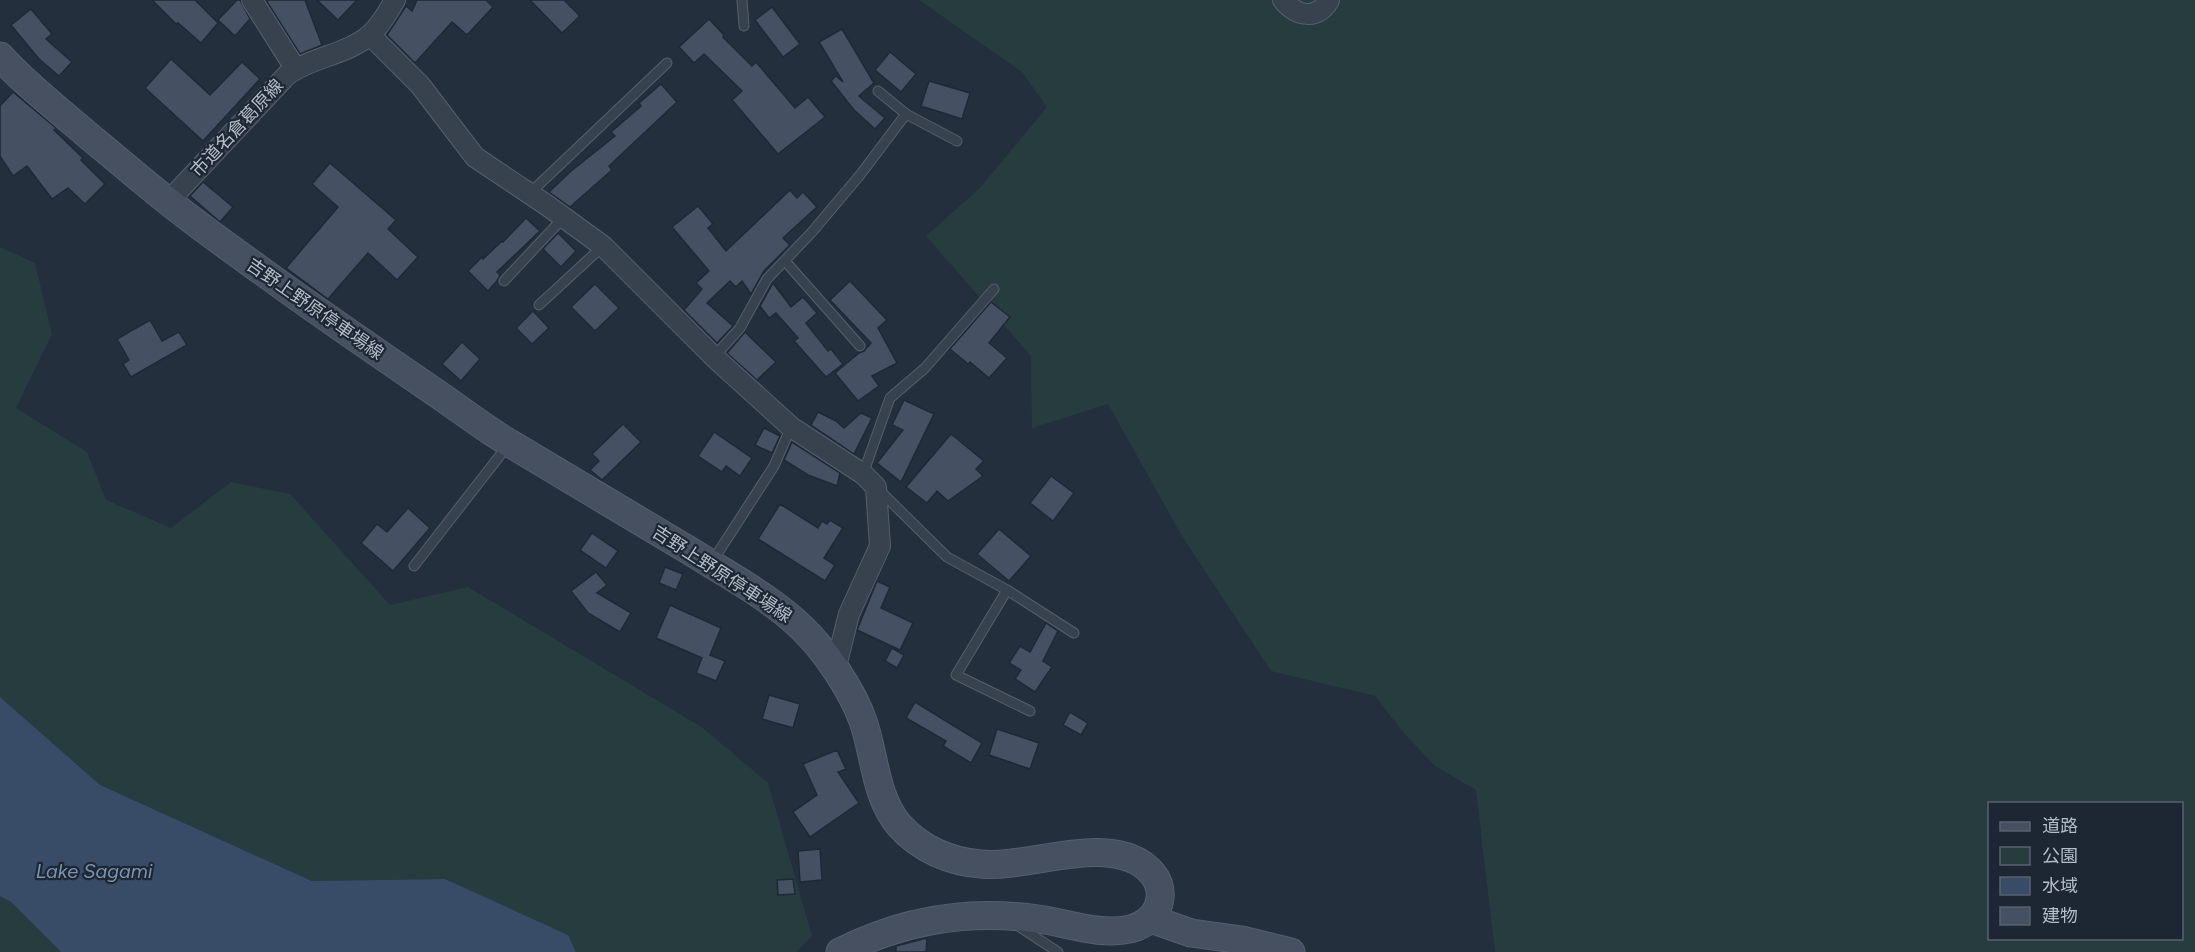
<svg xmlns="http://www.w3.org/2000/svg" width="2195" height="952" font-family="Figtree,'Noto Sans JP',sans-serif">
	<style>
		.green { fill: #263c3f; fill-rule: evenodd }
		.water { fill: #394c67 }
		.building { fill: #455162; stroke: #1f2835; stroke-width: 1.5 }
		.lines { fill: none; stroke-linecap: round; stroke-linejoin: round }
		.lane-casing { stroke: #565f6c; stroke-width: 11 }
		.street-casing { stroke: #565f6c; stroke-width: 22 }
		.secondary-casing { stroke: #565f6c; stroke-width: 29 }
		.lane { stroke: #38414e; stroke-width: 9 }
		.street { stroke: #38414e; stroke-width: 20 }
		.secondary { stroke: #465061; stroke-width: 27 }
		.labels { text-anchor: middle; stroke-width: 4.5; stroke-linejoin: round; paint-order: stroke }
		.street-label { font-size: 18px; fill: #b4bcc9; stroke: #1d2633 }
		.water-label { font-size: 20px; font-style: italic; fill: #7c92b1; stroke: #1d2633 }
	</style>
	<rect width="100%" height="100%" fill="#242f3e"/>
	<!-- green -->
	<g class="green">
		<path d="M919 0H2195V952H1495L1476 790 1435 766 1403 732 1375 696 1271 671 1182 536 1108 404 1032 428 1031 356 926 236 980 188 1047 107 1022 72ZM1990 804H2182V938H1990Z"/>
		<path d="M0 247 35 263 52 334 16 408 87 452 106 500 171 528 231 482 290 494 390 605 468 587 703 728 768 783 812 936 797 952H576L567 935 445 879 312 881 99 785 0 697Z"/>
		<path d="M0 896 11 902 61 952H0Z"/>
	</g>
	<!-- water -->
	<path class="water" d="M0 697 100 785 312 881 445 879 568 935 576 952H61L11 902 0 896Z"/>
	<!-- building -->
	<g class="building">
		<path d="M152 0H195L218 23 201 43 178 23 176 24Z"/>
		<path d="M237 0H240L250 19 235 36 218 20Z"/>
		<path d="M266 0H305L322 45 300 54Z"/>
		<path d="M317 0H357L338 20Z"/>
		<path d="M417 0H486L493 7 467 35 452 22 415 63 387 35 406 6 412 11Z"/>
		<path d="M530 0H564L580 16 562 33Z"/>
		<path d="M772 7 800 44 783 57 755 20Z"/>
		<path d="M31 9 52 34 46 39 72 62 59 76 39 59 11 25Z"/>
		<path d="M709 19 724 35 723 37 752 66 756 62 795 108 808 97 825 117 778 154 732 100 742 91 704 54 694 63 679 47Z"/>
		<path d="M842 29 874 83 859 96 885 118 875 129 854 110 831 81 836 76 843 82 819 42Z"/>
		<path d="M890 52 916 74 901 92 875 70Z"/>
		<path d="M171 59 210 95 242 62 260 79 203 141 145 88Z"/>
		<path d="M929 81 970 93 962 119 921 106Z"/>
		<path d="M661 84 677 102 609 166 612 170 570 207 549 192 570 172 615 136 611 132 641 106 639 103Z"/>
		<path d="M13 92 56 128 54 130 83 158 81 160 105 184 85 204 68 188 52 199 27 166 13 176 0 156V106Z"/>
		<path d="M330 163 396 220 388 229 418 257 397 280 368 253 328 299 286 268 338 207 312 184Z"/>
		<path d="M203 182 233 207 220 222 190 196Z"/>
		<path d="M790 190 797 198 803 192 817 207 783 238 790 245 764 271 751 294 742 281 736 287 730 281 707 303 733 326 717 343 684 310 702 289 696 283 709 271 672 227 698 206 713 224 708 228 726 251Z"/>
		<path d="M526 218 540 231 497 272 500 275 497 281 488 291 468 271 482 257 483 259 502 241 503 242Z"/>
		<path d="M558 233 576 251 561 267 543 249Z"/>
		<path d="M850 281 887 320 878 328 897 363 872 376 879 386 858 401 835 373 859 353 864 351 871 343 830 300Z"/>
		<path d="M773 283 791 307 803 297 817 313 806 323 828 351 831 349 843 364 826 377 794 341 798 338 776 313 769 318 760 306Z"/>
		<path d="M595 284 619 308 595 331 571 307Z"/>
		<path d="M991 302 1010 317 989 343 1007 358 989 378 970 362 968 364 950 349Z"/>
		<path d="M533 311 549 328 532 344 516 328Z"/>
		<path d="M150 320 162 341 179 332 187 345 131 377 123 364 129 360 117 339Z"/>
		<path d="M745 332 776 362 757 380 727 353Z"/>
		<path d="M462 342 480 359 461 381 442 364Z"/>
		<path d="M904 400 934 414 901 482 877 463 903 430 892 425Z"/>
		<path d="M818 412 836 421 844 428 861 413 872 418 854 454 811 425Z"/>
		<path d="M623 424 641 442 602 480 590 470 599 461 592 454Z"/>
		<path d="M764 428 780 436 772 453 755 445Z"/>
		<path d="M714 432 752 458 740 476 726 466 722 472 698 456Z"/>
		<path d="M951 434 984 461 976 469 983 476 948 501 937 491 927 503 906 487Z"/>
		<path d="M792 442 840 473 837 486 808 475 784 460Z"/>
		<path d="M1051 476 1074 493 1053 521 1030 503Z"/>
		<path d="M780 504 818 528 822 521 827 524 830 520 843 528 824 558 835 565 825 581 758 539Z"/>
		<path d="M408 508 430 528 393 571 361 543 377 524 387 532Z"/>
		<path d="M999 529 1031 556 1009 581 977 554Z"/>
		<path d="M592 533 618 551 606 568 580 550Z"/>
		<path d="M665 567 683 574 676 590 659 583Z"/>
		<path d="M596 572 607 585 597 593 631 613 620 632 588 613 571 591Z"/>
		<path d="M877 581 890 587 881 608 913 623 900 650 857 630Z"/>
		<path d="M670 605 721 628 710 655 725 661 716 681 696 673 702 658 656 638Z"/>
		<path d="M1046 623 1058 631 1043 661 1052 667 1035 692 1015 679 1021 670 1009 663 1020 646 1030 652Z"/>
		<path d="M892 648 904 655 897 668 885 661Z"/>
		<path d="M769 695 800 704 793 728 762 719Z"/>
		<path d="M915 702 982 743 971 763 943 746 946 741 906 718Z"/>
		<path d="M1070 712 1088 723 1081 735 1063 725Z"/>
		<path d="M997 729 1039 743 1030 769 989 755Z"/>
		<path d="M837 750 846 769 838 772 859 803 810 837 793 812 817 795 803 764Z"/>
		<path d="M820 849 822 880 800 882 798 851Z"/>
		<path d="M793 879 795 894 778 895 777 880Z"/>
		<path d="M927 938 926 952H896V946Z"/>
	</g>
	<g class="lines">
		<!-- lane casing -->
		<g class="lane-casing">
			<g id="lane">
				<path d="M742 0 744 26"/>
				<path d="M878 91 906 114"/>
				<path d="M530 193 667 63"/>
				<path d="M785 261 860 346"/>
				<path d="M504 281 564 217"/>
				<path d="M539 305 603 246"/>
				<path d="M714 357 740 328 767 279 812 232 860 175 906 114 957 141"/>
				<path d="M863 474 890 398 925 368 994 289"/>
				<path d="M879 490 947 557 1007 590 1074 633"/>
				<path d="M712 562 774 466 791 427"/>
				<path d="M414 566 508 445"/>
				<path d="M1007 590 956 675 1030 711"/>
				<path d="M1017 925 1058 952"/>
			</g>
		</g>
		<!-- street casing -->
		<g class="street-casing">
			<g id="street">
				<path d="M252 0 295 68"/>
				<path d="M1283 0C1296 16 1317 21 1329 0"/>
				<path d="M370 35 420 85 475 157 548 206 603 246 714 357 791 427 863 474 876 487 880 546 849 614 835 670"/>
				<path d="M170 203 179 190 287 75C311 57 347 55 371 34 381 25 388 12 395 0"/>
			</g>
		</g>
		<!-- secondary casing -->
		<g class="secondary-casing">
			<g id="secondary">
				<path d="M0 56C27 86 60 111 90 137 117 159 142 181 169 202 205 231 244 258 281 285 334 323 388 360 442 397 465 413 487 430 511 444 572 481 634 517 695 554 731 577 771 598 802 628 825 650 852 690 863 721 875 755 875 797 899 825 920 849 951 862 981 864 1031 869 1115 830 1152 873 1158 880 1161 888 1160 898 1158 915 1146 925 1130 929 1100 936 1068 923 1038 919 968 909 903 920 840 952"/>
				<path d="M1151 919 1191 933 1242 940 1291 952"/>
			</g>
		</g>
		<!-- lane -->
		<use href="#lane" class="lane"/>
		<!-- street -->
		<use href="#street" class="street"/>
		<!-- secondary -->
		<use href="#secondary" class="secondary"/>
	</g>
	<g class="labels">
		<!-- street labels -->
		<g class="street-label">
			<text transform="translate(237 128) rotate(-47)" y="6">市道名倉葛原線</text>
			<text transform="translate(315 309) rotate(35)" y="6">吉野上野原停車場線</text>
			<text transform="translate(722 574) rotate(33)" y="6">吉野上野原停車場線</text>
		</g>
		<!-- water labels -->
		<g class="water-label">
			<text x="94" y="878">Lake Sagami</text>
		</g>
	</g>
	<!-- legend -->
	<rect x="1988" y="802" width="195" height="138" fill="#1d2633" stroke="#59626f" stroke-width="1.5"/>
	<rect x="2000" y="822" width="30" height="9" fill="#465061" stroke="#59626f" stroke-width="1.5"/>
	<text x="2042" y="832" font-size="18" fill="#b4bcc9">道路</text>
	<rect x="2000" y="847" width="30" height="18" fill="#263c3f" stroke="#59626f" stroke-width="1.5"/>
	<text x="2042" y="862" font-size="18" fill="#b4bcc9">公園</text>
	<rect x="2000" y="877" width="30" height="18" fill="#394c67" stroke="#59626f" stroke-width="1.5"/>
	<text x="2042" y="892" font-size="18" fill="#b4bcc9">水域</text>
	<rect x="2000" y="907" width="30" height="18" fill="#455162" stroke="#59626f" stroke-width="1.5"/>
	<text x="2042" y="922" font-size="18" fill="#b4bcc9">建物</text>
</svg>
